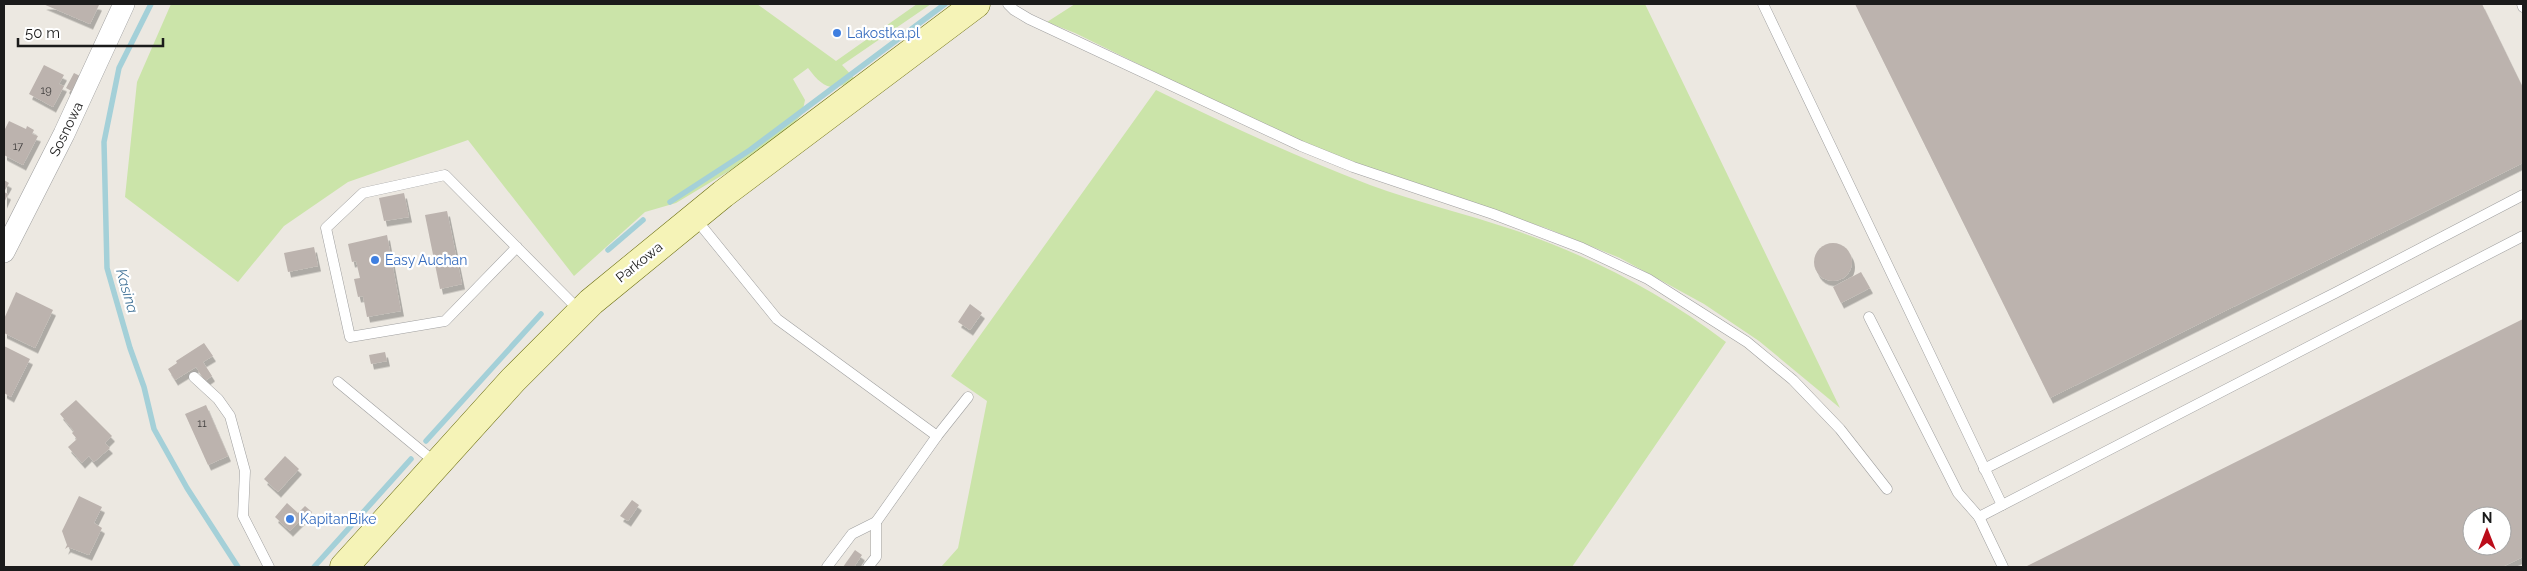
<svg xmlns="http://www.w3.org/2000/svg" width="2527" height="571" font-family="Raleway,sans-serif">
	<style>
		.grass { fill: #cbe4a9 }
		.lines { fill: none; stroke-linecap: round; stroke-linejoin: round }
		.stream { stroke: #a4d0d8; stroke-width: 5.5 }
		.building { fill: #bcb3ae; fill-rule: evenodd; filter: url(#shadow) }
		.lane-casing { stroke: #9f9f9f; stroke-width: 11 }
		.street-casing { stroke: #9f9f9f; stroke-width: 22 }
		.secondary-casing { stroke: #676a0b; stroke-width: 29 }
		.lane { stroke: #fff; stroke-width: 10 }
		.street { stroke: #fff; stroke-width: 21 }
		.secondary { stroke: #f5f3b7; stroke-width: 28 }
		.shop-dot { fill: #3f7fe0; stroke: #fff; stroke-width: 2 }
		.labels { text-anchor: middle; stroke-width: 4.5; stroke-linejoin: round; paint-order: stroke }
		.number-label { font-size: 11px; fill: #434140 }
		.shop-label { font-size: 14px; fill: #366cbe; stroke: #fff; text-anchor: start }
		.street-label { font-size: 14px; fill: #1b1b1b; stroke: #fff }
		.water-label { font-size: 15px; font-style: italic; fill: #4b7a9d; stroke: #fff }
	</style>
	<defs>
		<filter id="shadow"><feDropShadow dx="3" dy="5.5" stdDeviation="0" flood-color="#0004"/></filter>
	</defs>
	<rect width="100%" height="100%" fill="#ece8e1"/>
	<!-- grass -->
	<g class="grass">
		<path d="M171 4H757L836 61 917 4H931L842 65 855 79C832 93 823 88 808 68L793 79 805 100 802 114 790 128 741 164 676 203 645 212 574 276 468 140 348 182 284 226 238 282 125 197 137 82Z"/>
		<path d="M1075 4H1645L1840 408 1759 341 1704 304 1620 258 1546 228 1407 184 1283 135 1075 33 1047 22Z"/>
		<path d="M1156 90C1226 124 1296 157 1370 185 1417 202 1466 214 1514 230 1590 256 1662 293 1726 342L1572 567H941L958 548 987 401 951 376Z"/>
	</g>
	<g class="lines">
		<!-- stream -->
		<g class="stream">
			<path d="M151 4 119 68 104 142 107 268 130 348 144 387 154 429 187 488 238 567"/>
			<path d="M670 202 750 150 945 4"/>
			<path d="M608 250 643 220"/>
			<path d="M426 441 541 314"/>
			<path d="M314 567 411 459"/>
		</g>
	</g>
	<!-- building -->
	<g class="building">
		<path d="M43 4H96L99 5 90 24Z"/>
		<path d="M1855 4H2482L2523 88V163L2050 398Z"/>
		<path d="M44 65 64 75 59 84 64 86 53 107 29 94Z"/>
		<path d="M74 73 84 78 77 94 66 88Z"/>
		<path d="M9 121 26 129 27 126 34 130 32 134 38 136 23 165 4 155V131Z"/>
		<path d="M4 180 9 183 4 192 8 194 4 203Z"/>
		<path d="M404 193 409 217 384 221 379 198Z"/>
		<path d="M447 211 462 284 440 289 425 215Z"/>
		<path d="M387 235 401 311 367 317 363 296 358 297 354 279 360 278 356 261 352 262 348 244Z"/>
		<circle cx="1833" cy="262" r="19"/>
		<path d="M314 247 318 266 288 272 284 253Z"/>
		<path d="M1861 272 1870 288 1841 303 1833 287Z"/>
		<path d="M16 292 53 310 35 348 4 333V319Z"/>
		<path d="M970 304 982 313 970 330 958 322Z"/>
		<path d="M2523 319V557L2502 567H2025ZM2472 516H2502V546H2472Z"/>
		<path d="M204 343 213 356 203 362 212 376 205 381 196 367 175 380 168 369 177 363 176 361Z"/>
		<path d="M4 346 30 359 11 397 4 393Z"/>
		<path d="M385 352 387 361 371 364 369 355Z"/>
		<path d="M76 400 112 436 105 443 110 448 94 462 89 456 82 463 68 447 77 439 72 433 74 431 60 414Z"/>
		<path d="M206 405 228 456 208 465 185 414Z"/>
		<path d="M285 456 299 469 278 492 264 479Z"/>
		<path d="M79 496 102 507 94 523 102 528 89 555 68 547 65 549 67 545 62 531Z"/>
		<path d="M632 500 639 505 628 521 620 516Z"/>
		<path d="M287 503 298 513 305 506 312 512 305 520 303 518 290 531 275 517Z"/>
		<path d="M855 550 862 555 854 567H843Z"/>
	</g>
	<g class="lines">
		<!-- lane casing -->
		<g class="lane-casing">
			<g id="lane">
				<path d="M1008 4 1014 10 1029 19 1301 146 1353 167 1493 214 1582 248 1648 279 1747 342 1793 380 1840 429 1887 489"/>
				<path d="M1763 4 2002 505"/>
				<path d="M2522 4 2523 7"/>
				<path d="M695 218 777 319 937 436"/>
				<path d="M517 247 445 321 350 337 326 228 363 193 445 175 580 311"/>
				<path d="M1869 317 1958 493 1979 517"/>
				<path d="M194 377 218 399 230 416 245 471 243 516 269 567"/>
				<path d="M338 382 436 463"/>
				<path d="M1984 469 2335 293 2523 195"/>
				<path d="M827 567 852 534 876 522 937 436 968 397"/>
				<path d="M868 567 876 557V522"/>
				<path d="M2003 567 1979 517 2523 236"/>
			</g>
		</g>
		<!-- street casing -->
		<g class="street-casing">
			<path id="street" d="M4 252 64 134 124 4"/>
		</g>
		<!-- secondary casing -->
		<g class="secondary-casing">
			<path id="secondary" d="M344 567 513 380 591 302 723 194 976 4"/>
		</g>
		<!-- lane -->
		<use href="#lane" class="lane"/>
		<!-- street -->
		<use href="#street" class="street"/>
		<!-- secondary -->
		<use href="#secondary" class="secondary"/>
	</g>
	<!-- markers -->
	<g class="shop-dot">
		<circle cx="837" cy="33" r="5"/>
		<circle cx="375" cy="260" r="5"/>
		<circle cx="290" cy="519" r="5"/>
	</g>
	<g class="labels">
		<!-- number labels -->
		<g class="number-label">
			<text x="46" y="94">19</text>
			<text x="18" y="150">17</text>
			<text x="202" y="427">11</text>
		</g>
		<!-- shop labels -->
		<g class="shop-label">
			<text x="847" y="38">Lakostka.pl</text>
			<text x="385" y="265">Easy Auchan</text>
			<text x="300" y="524">KapitanBike</text>
		</g>
		<!-- street labels -->
		<g class="street-label">
			<text transform="translate(66 129) rotate(-64)" y="5">Sosnowa</text>
			<text transform="translate(639 262) rotate(-39)" y="5">Parkowa</text>
		</g>
		<!-- water labels -->
		<g class="water-label">
			<text transform="translate(127 291) rotate(74)" y="5">Kasina</text>
		</g>
	</g>
	<!-- border -->
	<rect width="2527" height="571" fill="none" stroke="#1b1b1b" stroke-width="10"/>
	<!-- north arrow -->
	<g transform="translate(2487 531)"><circle r="24" fill="#ffffff" stroke="#a4a4a4"/>
	<path d="M0-4L9 19L0 12L-9 19Z" fill="#bb0c1a"/>
	<text y="-8" font-size="14" font-weight="bold" text-anchor="middle" fill="#1b1b1b">N</text>
	</g>
	<!-- scale -->
	<path d="M18 38v8h145v-8" fill="none" stroke="#1b1b1b" stroke-width="2.5"/>
	<text x="25" y="38" font-size="15" fill="#1b1b1b" stroke="#ffffff" stroke-width="4" paint-order="stroke">50 m</text>
</svg>
